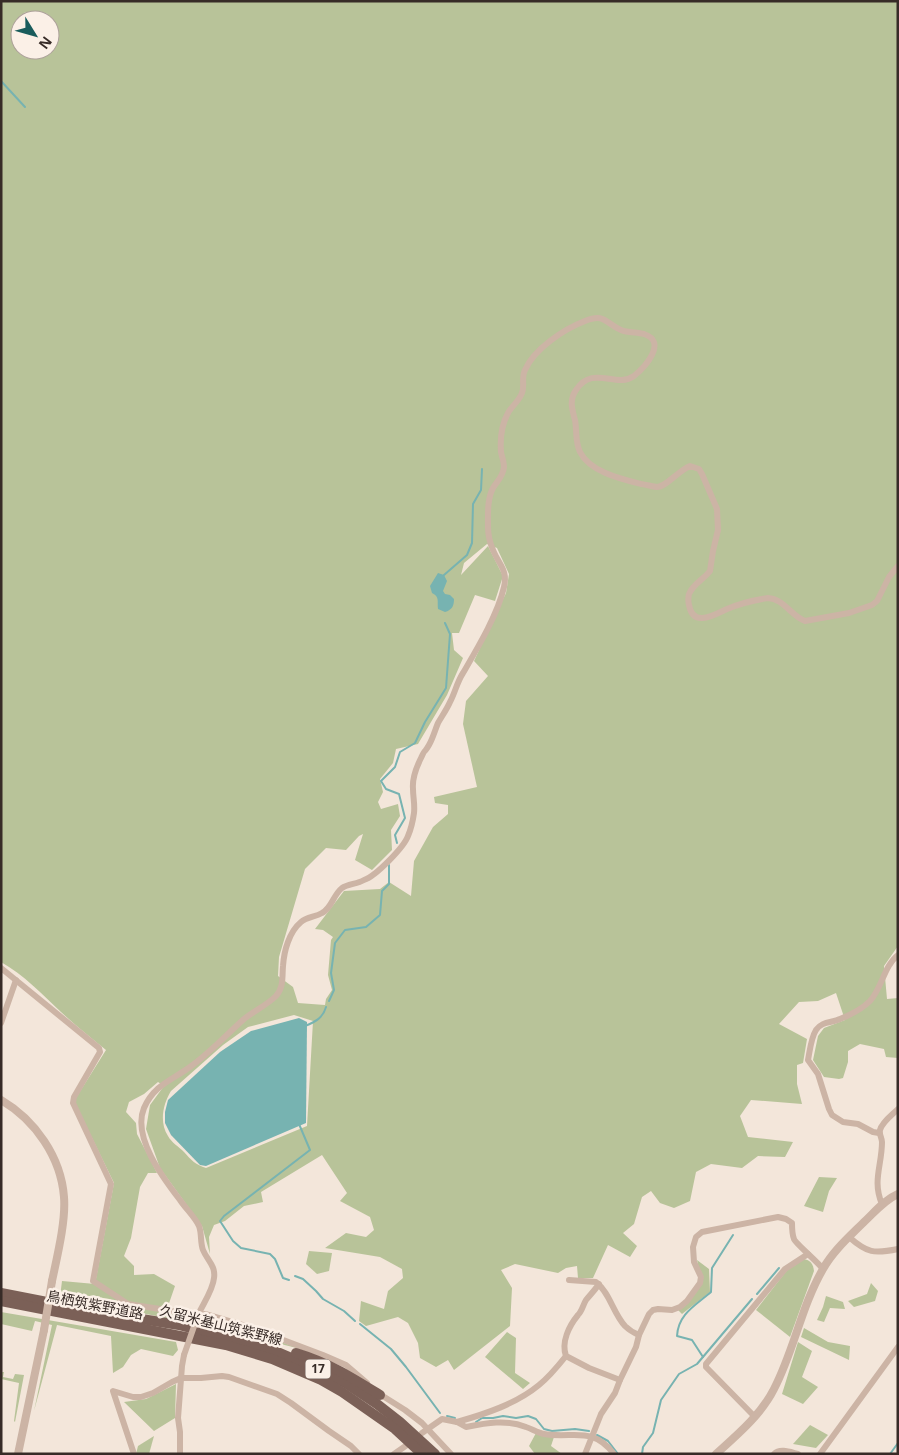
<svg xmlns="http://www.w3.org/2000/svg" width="899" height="1455" font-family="'Noto Sans','Noto Sans JP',sans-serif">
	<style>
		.green { fill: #b8c399; fill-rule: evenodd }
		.water { fill: #77b3b1 }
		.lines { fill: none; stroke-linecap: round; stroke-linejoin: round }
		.stream { stroke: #77b3b1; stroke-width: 2 }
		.minor { stroke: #ccb4a5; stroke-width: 6 }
		.tertiary { stroke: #ccb4a5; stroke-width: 8 }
		.primary { stroke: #7b6057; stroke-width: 10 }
		.minor-bridge { stroke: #ccb4a5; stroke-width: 6 }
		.tertiary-bridge { stroke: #ccb4a5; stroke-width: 8 }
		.labels { text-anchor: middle; stroke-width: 5; stroke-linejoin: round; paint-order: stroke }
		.shield { fill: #fbf0e7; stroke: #726661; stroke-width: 1 }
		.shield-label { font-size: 12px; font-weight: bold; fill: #372b27 }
		.street-label { font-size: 14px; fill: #372b27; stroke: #fbf0e7 }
	</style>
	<rect width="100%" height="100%" fill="#f3e6da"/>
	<!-- green -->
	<g class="green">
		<path d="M1 1H898V946L884 966 887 999 898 998V1058L886 1057 884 1049 860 1044 848 1051V1062L843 1078 839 1079 824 1077 813 1060 818 1036 824 1028 845 1020 836 993 818 1001 799 1002 779 1024 807 1039 803 1063 797 1065V1084L802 1104 751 1100 740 1116 748 1137 793 1142 785 1157 758 1156 742 1168 711 1164 696 1172 690 1201 674 1208 660 1203 651 1191 642 1197 634 1224 623 1233 637 1246 630 1257 608 1245 593 1278H578L577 1266 566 1268 558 1273 515 1264 501 1270 512 1288 510 1326 454 1370 448 1360 436 1367 420 1358 418 1343 408 1323 398 1317 366 1326 359 1321 361 1301 384 1309 388 1291 403 1278 402 1269 380 1257 325 1248 346 1233 366 1237 374 1230 370 1217 340 1201 347 1193 322 1155 261 1192 263 1202 244 1206 225 1221 214 1225 209 1237 210 1254 202 1226 160 1168 146 1129 150 1105 164 1086 158 1082 144 1094 129 1102 126 1112 136 1123 137 1134 157 1173H148L140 1187 131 1238 124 1256 134 1266V1275L154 1274 175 1286 166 1312 209 1320 256 1334 305 1350 212 1327 60 1297 62 1281 95 1284 114 1183 74 1101 106 1050C91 1038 75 1025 61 1012 42 994 24 975 1 962ZM20 20H50V50H20ZM487 544 497 548 509 574 506 593 474 661 488 676 466 701 463 724 477 787 434 797 435 803 448 805V814L433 827 414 861 411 896 389 882 380 889 344 891 315 929 323 930 333 937 331 940 328 975 332 990 326 999 325 1005 298 1003 293 987 278 976 279 957 305 869 326 848 346 850 359 836 363 834 355 860 372 870 392 850 391 830 400 816 398 804 381 809 378 802 383 792 380 779 393 763 396 749 418 744 447 695 463 658 454 650 452 633H459L475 595 495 601 503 576 488 546 461 575 464 563ZM294 1015 313 1021 307 1126 206 1168C196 1165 191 1160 184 1152 179 1147 171 1142 168 1136 159 1122 163 1104 171 1091L223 1045 248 1027Z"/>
		<path d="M819 1177 837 1178 829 1191 823 1212 804 1206Z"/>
		<path d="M309 1251 332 1253 329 1271 317 1274 306 1264Z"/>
		<path d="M803 1259C811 1260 813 1264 814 1271L790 1337 756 1310 788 1269Z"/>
		<path d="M697 1260 709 1269 710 1292 682 1314 678 1310 702 1284Z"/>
		<path d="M871 1283 878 1291 875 1301 854 1307 848 1301 867 1294Z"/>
		<path d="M826 1296 843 1302 845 1309 830 1308 824 1322 817 1320 823 1307Z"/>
		<path d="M1 1312 176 1342 178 1350 173 1356 141 1349 131 1355 123 1367 113 1373 111 1336 57 1325 34 1411 52 1325 35 1321 32 1331 1 1324Z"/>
		<path d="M804 1328 828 1342 850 1346 849 1360 801 1337Z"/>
		<path d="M507 1332 516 1338 515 1373 530 1383 523 1389 485 1357Z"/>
		<path d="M798 1342 812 1351 802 1377 818 1387 803 1404 782 1394Z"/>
		<path d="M1 1372H4L3 1377 13 1379 15 1374 24 1375 15 1422 14 1421 19 1383 1 1379Z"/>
		<path d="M176 1384 175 1418 154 1431 124 1402 146 1399Z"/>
		<path d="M810 1425 828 1435 816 1448 793 1444Z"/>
		<path d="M536 1433 554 1437 551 1446 562 1454H535L529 1446Z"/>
		<path d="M154 1436 149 1454H136L138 1446Z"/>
	</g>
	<!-- water -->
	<g class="water">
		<path d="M438 573 444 575 447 581 443 591 445 594 450 595 454 599C454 606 452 610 445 612L438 609C437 601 440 597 432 593L430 586Z"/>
		<path d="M299 1018 307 1022 306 1123 206 1166 200 1165 171 1135 165 1123V1112L168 1100 220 1052 251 1031Z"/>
	</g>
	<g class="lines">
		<!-- stream -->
		<g class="stream">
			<path d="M1 81 25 107"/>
			<path d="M444 575 467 555 472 543 473 504 481 490 482 469"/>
			<path d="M397 843 395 835 405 818 399 794 386 789 381 781 395 767 400 752 415 743 425 722 446 688 450 634 445 623"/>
			<path d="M329 1001 334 990 331 973 335 943 345 930 366 927 380 915 382 891 389 884V865"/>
			<path d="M305 1026C315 1022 323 1018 326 1007"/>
			<path d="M295 1276 303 1279 316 1291 323 1299 344 1311 355 1321"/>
			<path d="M289 1280 283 1278 275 1259 270 1254 241 1248 233 1241 220 1221 224 1216 310 1150 299 1124"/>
			<path d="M757 1294 779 1268"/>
			<path d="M360 1324 391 1349 406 1367 440 1413"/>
			<path d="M703 1357 692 1340 677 1336C678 1314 696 1305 711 1292L712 1268 733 1235"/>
			<path d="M447 1416 455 1418"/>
			<path d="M476 1422 482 1418H493L503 1416 516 1418 528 1416 536 1419 544 1429 552 1431 575 1429 589 1431"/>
			<path d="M597 1435 608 1441 618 1454"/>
			<path d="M642 1454 643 1447 653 1433 661 1400 679 1374 697 1364 752 1299"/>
			<path d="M890 1454 898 1443"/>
		</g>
		<!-- minor -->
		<g class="minor">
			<path d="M1 968 99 1048 100 1052 74 1097 73 1103 111 1184 93 1281 128 1304 198 1315 205 1314 249 1327 323 1355 346 1365 367 1383"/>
			<path d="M1 1023 16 980"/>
			<path d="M879 1133 873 1132 858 1124 843 1122 832 1115 829 1109 818 1074 808 1060C810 1050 811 1038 816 1030 822 1021 832 1023 840 1019 850 1015 863 1008 870 1001 882 988 884 966 898 955"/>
			<path d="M882 1204C872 1181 882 1165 882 1142 882 1138 879 1135 880 1130 882 1122 892 1115 898 1109"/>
			<path d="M849 1237C867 1253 874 1254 898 1249"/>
			<path d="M569 1280 596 1282C610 1293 613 1313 625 1326 629 1330 634 1333 639 1335"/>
			<path d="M599 1284C595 1290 590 1295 586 1300 583 1305 582 1311 578 1315 569 1326 561 1342 566 1356L589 1368 620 1380"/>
			<path d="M198 1315C203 1304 213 1290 214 1278 216 1266 207 1260 203 1250 200 1242 202 1234 199 1226 195 1217 186 1209 180 1200 163 1178 132 1137 144 1108 154 1085 172 1080 190 1067 210 1053 226 1035 244 1019 254 1011 267 1005 276 996 284 987 282 977 283 966 284 951 289 932 301 922 307 917 315 917 322 913 332 908 333 895 342 888 348 884 357 884 364 880 376 876 404 847 408 836 411 829 413 820 414 813 415 804 413 797 413 789 412 778 416 768 421 758 427 745 422 757 429 745 433 738 435 730 438 723 442 716 447 709 450 702 455 693 457 682 463 673 477 649 498 614 504 587 508 570 499 565 493 550 490 543 488 535 488 527 488 515 487 499 493 488 497 481 503 477 504 467 504 462 502 457 501 452 500 439 502 424 508 413 512 406 519 401 522 393 525 386 521 378 525 370 534 349 564 329 585 321 605 313 605 323 621 330 628 333 637 332 644 334 668 342 645 367 634 376 616 389 593 364 576 390 569 400 572 409 575 420 577 430 575 442 580 452 590 472 621 479 641 484 643 484 655 487 657 487 666 487 678 471 690 466L699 469 702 474 717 509 718 530 713 551 710 571C704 579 693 584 689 594 688 598 688 601 689 605 693 628 714 615 727 609 739 604 755 600 768 598 784 599 791 616 805 621L849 613 872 605 877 601 889 577 898 566"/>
			<path d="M378 1393 405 1410 422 1423 451 1454"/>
			<path d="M755 1417 706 1367V1364L785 1269 808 1254"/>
			<path d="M457 1422C485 1414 516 1404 539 1385 549 1377 558 1366 566 1356"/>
			<path d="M422 1433 442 1419 457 1422 466 1427C486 1423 506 1419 526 1427 532 1429 538 1433 544 1434 573 1439 592 1425 614 1454"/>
			<path d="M134 1454 113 1391 133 1397H141L153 1393 172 1382 181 1378H201L222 1376 229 1377 277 1394 291 1403 329 1431 351 1446 359 1454"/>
			<path d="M180 1454V1432L178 1418 182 1366 184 1355"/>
			<path d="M394 1454 407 1445"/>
			<path d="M585 1454 601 1414 615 1393 620 1380 636 1347 639 1335 649 1314 653 1310 658 1309 672 1310 680 1307 687 1301 700 1283 701 1277 694 1262 693 1247 696 1237 702 1232 778 1217 786 1219 792 1223C792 1228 792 1234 794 1239 795 1243 818 1262 823 1269"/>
			<path d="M774 1454C780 1448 790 1452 798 1454"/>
			<path d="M820 1454 898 1347"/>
		</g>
		<!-- tertiary -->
		<g class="tertiary">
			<path d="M1 1100C35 1120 61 1157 64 1197 66 1221 57 1257 52 1281"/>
			<path d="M18 1454 44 1330"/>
			<path d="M716 1454C737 1435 761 1415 774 1389 794 1351 801 1307 823 1269 833 1251 849 1237 863 1223 874 1213 884 1200 898 1194"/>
		</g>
		<!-- primary -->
		<g class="primary">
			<path d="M1 1293 98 1312 179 1325 273 1350 322 1371 347 1384 377 1404 400 1422 435 1454"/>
			<path d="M1 1301 226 1345 272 1359 321 1380 342 1392 395 1429 422 1454"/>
			<path d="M296 1353C329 1363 351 1377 380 1395"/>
		</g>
		<!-- minor-bridge -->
		<path class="minor-bridge" d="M184 1355 198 1315"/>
		<!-- tertiary-bridge -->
		<path class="tertiary-bridge" d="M44 1330 52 1281"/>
	</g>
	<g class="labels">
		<!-- shield labels -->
		<rect class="shield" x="305.5" y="1359.5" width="25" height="19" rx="4"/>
		<g class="shield-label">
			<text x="318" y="1373">17</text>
		</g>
		<!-- street labels -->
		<g class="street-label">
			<text transform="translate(95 1305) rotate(11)" y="5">鳥栖筑紫野道路</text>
			<text transform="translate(221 1325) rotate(14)" y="5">久留米基山筑紫野線</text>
		</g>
	</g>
	<!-- border -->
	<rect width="899" height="1455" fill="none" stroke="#372b27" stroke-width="5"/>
	<!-- north arrow -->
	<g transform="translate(35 35) rotate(127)"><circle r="24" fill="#fbf0e7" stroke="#ada19a"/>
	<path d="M0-4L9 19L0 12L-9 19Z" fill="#195c5c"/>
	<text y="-8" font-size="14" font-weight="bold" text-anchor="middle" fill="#372b27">N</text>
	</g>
</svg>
